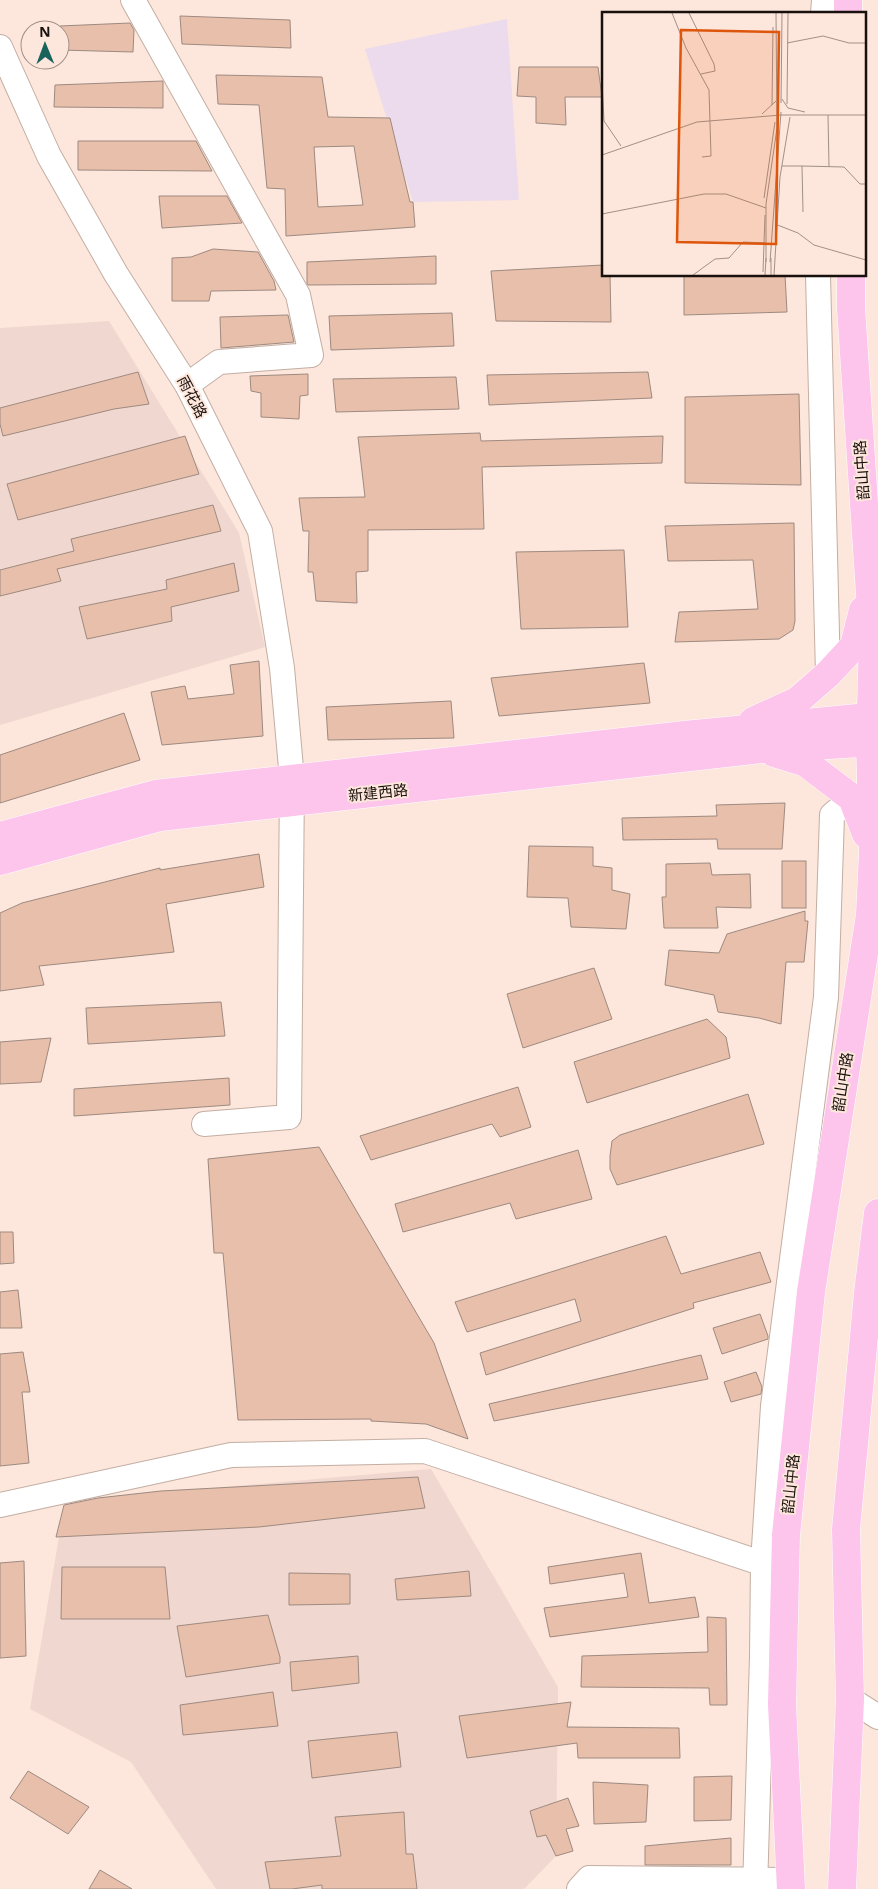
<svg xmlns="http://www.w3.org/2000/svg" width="878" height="1889" font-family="'Noto Sans','Noto Sans SC',sans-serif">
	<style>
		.commercial { fill: #ecdbed }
		.medical { fill: #f0d7cf }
		.building { fill: #e8bfab; stroke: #9e8a80; fill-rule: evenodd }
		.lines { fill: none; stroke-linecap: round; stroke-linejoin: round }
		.minor-casing { stroke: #c3aea3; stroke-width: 26 }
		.major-casing { stroke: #fff; stroke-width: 29 }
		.minor { stroke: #fff; stroke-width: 24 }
		.major { stroke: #fdc4ec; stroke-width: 28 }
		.labels { text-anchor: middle; stroke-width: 4; stroke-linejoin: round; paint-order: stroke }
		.street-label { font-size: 15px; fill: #18100c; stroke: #fde6db }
		.inset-road { fill: none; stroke: #a19088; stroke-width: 1 }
		.view { fill: #de550c; fill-opacity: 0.15; stroke: #de550c; stroke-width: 2.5 }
		.inset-edge { fill: none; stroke: #18100c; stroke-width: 2.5 }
	</style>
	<rect width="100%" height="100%" fill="#fde6db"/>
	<!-- commercial -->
	<path class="commercial" d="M507 19 519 200 413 202 365 49Z"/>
	<!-- medical -->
	<g class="medical">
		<path d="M109 321 239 533 265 647 0 725V328Z"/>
		<path d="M431 1469 558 1687 556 1856 524 1889H216L131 1762 30 1709 65 1501Z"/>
	</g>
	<!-- building -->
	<g class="building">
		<path d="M180 16 290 20 291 48 182 44Z"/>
		<path d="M130 23 134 30 133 52 60 50V26Z"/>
		<path d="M519 67H598L602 97H565L566 125 536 123V97L517 96Z"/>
		<path d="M216 75 322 77 328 117 390 118 410 202H413L415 227 286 236 285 189 267 188 259 105 218 104ZM354 146 363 205 318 207 314 147Z"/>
		<path d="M163 81V108L54 107 55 85Z"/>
		<path d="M78 141H196L212 171 78 170Z"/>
		<path d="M159 196H227L242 223 162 228Z"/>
		<path d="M213 249 258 252 274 281 276 290 211 291 209 301H172V258L191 257Z"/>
		<path d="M436 256V284L308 285 307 283V262Z"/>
		<path d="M603 265V275H610L611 322 496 321 491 271Z"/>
		<path d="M684 275H785L787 312 684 315Z"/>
		<path d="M452 313 454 346 331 350 329 316Z"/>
		<path d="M288 315 294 342 221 348 220 317Z"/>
		<path d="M138 372 149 404 114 409 3 436 0 424V408Z"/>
		<path d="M648 372 652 398 489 405 487 375Z"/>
		<path d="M308 374V395L300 396 299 419 261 417V393L251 391 250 376Z"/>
		<path d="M456 377 459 409 336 412 333 379Z"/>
		<path d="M799 394 801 485 685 483V397Z"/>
		<path d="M480 433 481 441 663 436 662 463 482 467 484 529 368 530V571L356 572 357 603 316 601 313 572H308L309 531H303L299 498 365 497 358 437Z"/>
		<path d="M185 436 199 474 18 520 7 484Z"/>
		<path d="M213 505 221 531 57 569 61 581 0 596V570L74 551 71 539Z"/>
		<path d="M794 523 795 621 793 630 779 639 675 642 679 612 758 609 753 560 668 561 665 526Z"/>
		<path d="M624 550 628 627 521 629 516 552Z"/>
		<path d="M234 563 239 591 171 607 172 621 87 639 79 607 167 589 166 580Z"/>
		<path d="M259 661 263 736 162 745 151 692 185 686 188 699 234 694 230 665Z"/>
		<path d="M644 663 650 703 499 716 491 678Z"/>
		<path d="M451 701 454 738 328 740 326 707Z"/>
		<path d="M124 713 140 760 0 803V755Z"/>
		<path d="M785 803 782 849H718L717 839 623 840 622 818 717 816 716 805Z"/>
		<path d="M529 846 593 847V866L612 868V890L630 894 626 929 571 927 568 898 527 897Z"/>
		<path d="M259 854 264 887 166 904 174 952 39 966 44 985 0 991V913L22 903 160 868V870Z"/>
		<rect x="782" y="861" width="24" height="47"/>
		<path d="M710 863 712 875 750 874 751 908 716 907 718 928H664L662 897H666V864Z"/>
		<path d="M805 911V921H808L804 962H786L781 1024 759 1018 718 1012 714 995 665 985 669 950 719 953 727 934Z"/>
		<path d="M594 968 612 1019 523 1048 507 994Z"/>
		<path d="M221 1002 225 1036 88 1044 86 1008Z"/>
		<path d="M707 1019 726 1037 730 1058 587 1103 574 1062Z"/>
		<path d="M51 1038 41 1082 0 1084V1042Z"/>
		<path d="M229 1078 230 1105 74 1116V1089Z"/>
		<path d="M518 1087 531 1127 500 1137 492 1124 371 1160 360 1136Z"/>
		<path d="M748 1094 764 1144 617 1185 610 1169V1156L612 1141 620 1135Z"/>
		<path d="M319 1147 434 1343 468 1439 426 1424 371 1421V1419L238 1420 223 1253H214L208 1159Z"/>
		<path d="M578 1150 592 1199 516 1219 510 1203 403 1232 395 1204Z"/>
		<path d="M0 1232H13L14 1263 0 1264Z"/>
		<path d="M666 1236 681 1274 760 1252 771 1282 693 1303 694 1308 486 1375 480 1353 581 1321 575 1299 467 1332 455 1302Z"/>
		<path d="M18 1290 22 1328H0V1292Z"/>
		<path d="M760 1314 768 1336V1339L722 1354 713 1328Z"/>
		<path d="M23 1352 30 1392H22L29 1463 0 1466V1354Z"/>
		<path d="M701 1355 708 1379 494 1421 489 1404Z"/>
		<path d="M756 1372 762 1387 761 1394 731 1402 724 1382Z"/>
		<path d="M418 1477 425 1508 259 1527 56 1537 64 1505 98 1498 161 1491Z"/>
		<path d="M641 1553 649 1603 695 1597 699 1617 550 1637 544 1608 628 1597 624 1573 550 1584 548 1567Z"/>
		<path d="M24 1561 26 1656 0 1658V1563Z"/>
		<path d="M62 1567H165L170 1619H61Z"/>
		<path d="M469 1571 471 1596 397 1600 395 1579Z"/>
		<path d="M289 1573 350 1574V1604L289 1605Z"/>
		<path d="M268 1615 280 1657V1663L186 1677 177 1626Z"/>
		<path d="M707 1617 726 1618 727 1705H710L709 1688 581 1687 582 1656 708 1652Z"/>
		<path d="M358 1656 359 1683 292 1691 290 1662Z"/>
		<path d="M273 1692 278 1726 183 1735 180 1705Z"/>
		<path d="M571 1702 567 1727 679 1728 680 1758H578L577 1743 467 1758 459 1716Z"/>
		<path d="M397 1732 401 1767 312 1778 308 1741Z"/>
		<path d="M28 1771 89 1807 68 1834 10 1798Z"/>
		<path d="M732 1776 731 1820 694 1821V1777Z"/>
		<path d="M593 1782 648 1785 646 1822 594 1824Z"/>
		<path d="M568 1798 579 1826 566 1829 573 1851 556 1856 546 1835 537 1837 530 1811Z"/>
		<path d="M404 1812 406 1854H413L417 1889H322V1885L292 1889H270L265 1862 341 1856 335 1817Z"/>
		<path d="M731 1838V1865H645V1846Z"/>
		<path d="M100 1870 132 1889H89Z"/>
	</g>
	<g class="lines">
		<!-- minor casing -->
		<g class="minor-casing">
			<g id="minor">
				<path d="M133 0 298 295 311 355 219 362 187 385"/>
				<path d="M823 14 824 0"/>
				<path d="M0 47 49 156 116 274 187 385 260 531 282 668 292 779 289 1117 204 1124"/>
				<path d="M818 275 828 674"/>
				<path d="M0 1505 231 1455 425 1451 776 1568"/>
				<path d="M762 1656 763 1563 773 1406 826 997 832 815 852 798"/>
				<path d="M850 1699 878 1717"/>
				<path d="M579 1889 589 1878 791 1880"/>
				<path d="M755 1889 762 1656 769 1642"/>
			</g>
		</g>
		<!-- major casing -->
		<g class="major-casing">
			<g id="major">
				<path d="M848 0V14"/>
				<path d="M753 721 797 701 828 674 854 646 863 610"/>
				<path d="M774 753 806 763 852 798 866 834"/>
				<path d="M0 836 156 794 685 735 878 716"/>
				<path d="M0 861 160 817 761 749 878 742"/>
				<path d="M791 1889 782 1704 786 1535 811 1292 870 915 873 853 870 743 873 639 851 308V275"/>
				<path d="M842 1889 850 1699 846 1529 868 1293 878 1213"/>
			</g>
		</g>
		<!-- minor -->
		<use href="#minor" class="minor"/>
		<!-- major -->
		<use href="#major" class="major"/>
	</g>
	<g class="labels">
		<!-- street labels -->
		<g class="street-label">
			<text transform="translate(192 397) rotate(62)" y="5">雨花路</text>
			<text transform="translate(862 470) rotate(-94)" y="5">韶山中路</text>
			<text transform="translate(378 793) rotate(-6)" y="5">新建西路</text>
			<text transform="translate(843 1082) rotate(-81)" y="5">韶山中路</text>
			<text transform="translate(791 1484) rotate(-84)" y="5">韶山中路</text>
		</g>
	</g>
	<!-- overview -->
	<g transform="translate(602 12)">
		<rect width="264" height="264" fill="#fde6db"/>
		<path class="inset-road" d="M70 1 84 36 107 78 109 144 100 145M87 1 112 52 113 59 99 62M185 31 221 24 247 31H264M0 70 2 109 19 134M180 87 186 96 203 100M179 91 180 1M185 92 186 1M170 93 171 15M160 102 174 89M226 103 227 155M0 143 95 110 179 103H264M180 154H200L201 200M200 154 242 155 258 172H264M162 186 173 110M0 202 102 182H124L164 196M173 212 196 221 212 233 264 248M169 246V263M164 250V192L175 116 174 1M168 250 179 100M161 260 163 203M91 263 113 247 127 246 141 230 164 231M163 263 164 246M172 263 178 165 188 105"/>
		<path class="view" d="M79 18 177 20 174 232 75 230Z"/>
		<rect width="264" height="264" class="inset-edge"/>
	</g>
	<!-- north arrow -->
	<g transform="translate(45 45) rotate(359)"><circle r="24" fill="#fde6db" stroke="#a19088"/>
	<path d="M0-4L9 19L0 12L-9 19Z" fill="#18635b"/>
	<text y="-8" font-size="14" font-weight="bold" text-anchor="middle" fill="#18100c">N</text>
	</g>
</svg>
